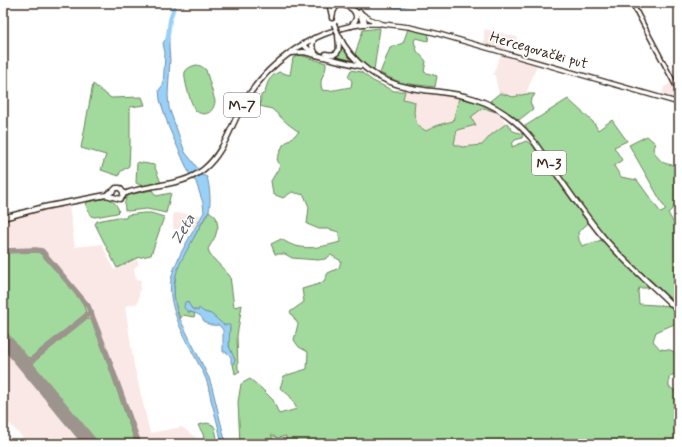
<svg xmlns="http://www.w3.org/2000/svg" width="682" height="447" font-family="Mynerve,sans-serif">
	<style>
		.built { fill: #fae8e6 }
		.green { fill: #a2da9e; stroke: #6e825e; fill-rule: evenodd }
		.water { fill: #99d0f8; stroke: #738ea1 }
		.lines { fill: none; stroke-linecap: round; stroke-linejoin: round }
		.river { stroke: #99d0f8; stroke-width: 4 }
		.taxiway { stroke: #9d948e; stroke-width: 5.5 }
		.runway { stroke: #9d948e; stroke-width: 14 }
		.tertiary-casing { stroke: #3b2a1e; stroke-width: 6 }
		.secondary-casing { stroke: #3b2a1e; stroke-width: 6 }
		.primary-casing { stroke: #3b2a1e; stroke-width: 7 }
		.tertiary { stroke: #fff; stroke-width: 3 }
		.secondary { stroke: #fff; stroke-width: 3.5 }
		.primary { stroke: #fff; stroke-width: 4 }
		.primary-bridge-casing { stroke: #3b2a1e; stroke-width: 7; stroke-linecap: butt }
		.primary-bridge { stroke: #fff; stroke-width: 4 }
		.labels { text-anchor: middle; stroke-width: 3.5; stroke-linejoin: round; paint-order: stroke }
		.shield { fill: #fff; stroke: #766a62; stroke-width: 1 }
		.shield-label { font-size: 14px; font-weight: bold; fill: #3b2a1e }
		.street-label { font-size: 15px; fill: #3b2a1e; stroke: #fff }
		.water-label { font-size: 16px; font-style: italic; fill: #575c5f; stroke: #fff }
	</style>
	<rect width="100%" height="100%" fill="#fff"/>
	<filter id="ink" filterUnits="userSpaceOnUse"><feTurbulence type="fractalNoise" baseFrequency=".025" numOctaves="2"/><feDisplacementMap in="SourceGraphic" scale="8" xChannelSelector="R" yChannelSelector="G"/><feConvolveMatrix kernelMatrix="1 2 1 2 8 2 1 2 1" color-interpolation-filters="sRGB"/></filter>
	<g filter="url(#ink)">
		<!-- built -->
		<g class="built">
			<path d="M484 29 517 37 514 46 508 44 504 50 484 44Z"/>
			<path d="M501 54 537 65 526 94 513 97 499 93 497 86 495 76 493 74Z"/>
			<path d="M672 83 677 93 672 99 667 98 662 96 664 87Z"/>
			<path d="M405 91 459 98 453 121 438 125 427 131 417 125 414 113 415 102 403 100Z"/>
			<path d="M483 108 496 112 507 123 491 135 482 145 462 147 454 144 457 130 475 125 470 117Z"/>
			<path d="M69 206 75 247 102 244 114 270 137 260 139 264 134 268 136 279 141 280 138 303 125 306 134 365 150 433 182 427 204 444H29L3 417V222L36 212Z"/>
			<path d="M173 213 190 214 201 215 194 228 192 227 189 229H173Z"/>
		</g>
		<!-- green -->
		<g class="green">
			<path d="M380 28 374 70 367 67 355 54 363 30Z"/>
			<path d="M408 29 429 33 428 41 416 38 414 41 417 51 426 61 424 72 437 76 435 87 401 83 380 73 390 48 403 43Z"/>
			<path d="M339 40 356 61 345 59 307 50 330 54 336 53Z"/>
			<path d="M300 55 326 63C327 76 318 75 322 90 330 92 343 88 351 87L352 81 348 76 351 70 361 72 373 81 394 91H405L403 99 415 102 414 113 417 125 426 131 438 125 453 121 459 98C472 101 484 104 496 112L483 108 471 117 476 125 457 130 454 144 462 147 482 145 491 135 507 123 513 131 523 134 522 138 515 140 512 144V147L526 141 533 145 537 153 545 163 550 165 522 128 568 99 594 123 598 130 612 120 627 141 614 147 622 160 614 166 621 177 637 180 661 213 666 210 629 145 647 136 655 143 653 149C660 163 664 165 679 165V203L668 213 679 232V322L656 332 653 341 660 349 670 350 679 354V373H676L669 377V387L674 390 679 398V444H286V436L278 438 271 435 273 439 281 444H240L238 402 241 384 250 379 261 388 273 400 279 414 297 409 290 396 280 388 284 376 307 369 308 352 299 347 294 340 298 324 290 312 304 302 302 289 319 284 324 281 328 273 339 268 341 261 331 255 325 259 318 260 292 258 285 254H275L271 244 281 239C286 242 291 245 296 246 310 250 326 246 340 242L339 232 328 229H319L307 224 309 207 304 195 292 192 283 198 273 194 271 181 280 166 277 159 283 145 299 132 288 124 272 109 260 106 261 95 265 93C267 82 269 77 279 72L290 75 293 58ZM591 221 605 239 582 246 579 240 578 232ZM651 285 673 306 639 304 638 291 639 288H648Z"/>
			<path d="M196 65C200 65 203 67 206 70L215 101C214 113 204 118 195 110 191 104 183 78 185 72 187 68 192 66 196 65Z"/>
			<path d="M93 84 111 98 142 97 145 105 130 107V145L129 166 120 172 119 176 101 170 106 155 81 148Z"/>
			<path d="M500 93 513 97 526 94H535L530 102 533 109 519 120 490 101Z"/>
			<path d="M137 162 154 165 161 183 144 187 136 183Z"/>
			<path d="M152 190 156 196 171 193 166 213 147 209 128 211 125 210C124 203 125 200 128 195Z"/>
			<path d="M108 198C114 201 117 205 119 211L117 213 95 217 91 216 86 206 87 202Z"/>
			<path d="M209 211 216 217 218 227 215 237 208 249 210 255 230 276 234 307 242 305 237 336 238 369 240 371 235 374 233 364 235 360C229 350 227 340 230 328L227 325 224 326 211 314 204 312 199 309V311L192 309 187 301 188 312 195 313 194 317 183 315 180 319 175 303 174 290 176 273 179 263Z"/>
			<path d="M144 213H151L164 217 151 255 137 258 117 268 95 224 97 221 118 217 121 218H126L127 215Z"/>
			<path d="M3 252H36L40 253 70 287 83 303 86 312 85 314 30 358 26 357 3 330Z"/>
			<path d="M88 319H90L93 323 103 350 136 444H97L33 366V364L35 361 85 320Z"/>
			<path d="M207 423 213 425 215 428 218 444H205L203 434 198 425Z"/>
		</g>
		<!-- water -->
		<g class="water">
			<path d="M168 36 169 37V48L170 60 168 95 169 108 185 152 193 162 202 175 207 177C210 187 211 202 209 211 203 220 197 231 192 241 176 270 169 281 178 315L209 378 212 387 226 444H222C219 429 215 414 211 400 210 393 208 385 206 379 193 350 166 312 171 280 175 258 194 231 204 212L203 203 196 182 190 175 169 128 160 100 159 90 163 85 164 71 165 53 163 43Z"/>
			<path d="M187 301 192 309 198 311 199 308 204 312 211 314 224 325H230L229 346 235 360 233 364 231 363V357L226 352H223V330L219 325C214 326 207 325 204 321 201 317 203 318 199 315 194 312 189 313 184 308L185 302Z"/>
		</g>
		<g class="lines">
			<!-- river -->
			<g class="river">
				<path d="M388 3C395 9 402 6 410 3"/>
				<path d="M167 42 170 20 175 3"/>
			</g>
			<!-- taxiway -->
			<g class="taxiway">
				<path d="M3 251 36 250 42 251 88 306 105 349 139 444"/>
				<path d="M26 365 91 312"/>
			</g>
			<!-- runway -->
			<path class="runway" d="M3 338 91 444"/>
			<!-- tertiary casing -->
			<g class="tertiary-casing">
				<path id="tertiary" d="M632 3 679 92"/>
			</g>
			<!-- secondary casing -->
			<g class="secondary-casing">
				<g id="secondary">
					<path d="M362 14 372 20 383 24 409 27 435 33 676 102"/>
					<path d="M364 24H380"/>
					<path d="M676 102 677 105 679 107"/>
				</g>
			</g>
			<!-- primary casing -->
			<g class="primary-casing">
				<g id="primary">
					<path d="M329 3 332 16"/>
					<path d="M360 12 364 17 365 24"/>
					<path d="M351 26C356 21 358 17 354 11"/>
					<path d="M338 34C352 64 379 82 411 88 432 92 454 92 475 99 498 106 517 121 532 139 556 172 578 207 604 238 627 265 655 287 679 312"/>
					<path d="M314 38 312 46 315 52"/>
					<path d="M303 44 308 49 314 52"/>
					<path d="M291 53 304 52 360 66"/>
					<path d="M326 54C342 57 339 47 338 36"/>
					<path d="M124 194C149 183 181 188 204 169 222 154 229 132 239 112 263 64 310 31 363 24 362 21 362 18 360 15 358 13 354 11 352 9 340 2 334 4 332 18"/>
					<path d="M3 218 44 207 106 195 113 191 116 188H120L123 192V196L120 199 106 195"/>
				</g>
			</g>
			<!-- tertiary -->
			<use href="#tertiary" class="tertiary"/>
			<!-- secondary -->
			<use href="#secondary" class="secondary"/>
			<!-- primary -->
			<use href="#primary" class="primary"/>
			<!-- primary-bridge casing -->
			<g class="primary-bridge-casing">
				<path id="primary-bridge" d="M334 24 338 34"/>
			</g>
			<!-- primary-bridge -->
			<use href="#primary-bridge" class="primary-bridge"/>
		</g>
	</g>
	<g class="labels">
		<!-- shield labels -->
		<g class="shield">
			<rect x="224" y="93" width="36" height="24" rx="3"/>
			<rect x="532" y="151" width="34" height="24" rx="3"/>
		</g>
		<g class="shield-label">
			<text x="242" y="110">M-7</text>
			<text x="549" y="168">M-3</text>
		</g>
		<!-- street labels -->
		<g class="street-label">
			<text transform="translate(539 50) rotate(16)" y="5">Hercegovački put</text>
		</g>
		<!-- water labels -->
		<g class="water-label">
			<text transform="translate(182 229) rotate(-60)" y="6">Zeta</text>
		</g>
	</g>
	<!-- margin -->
	<rect width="682" height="447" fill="none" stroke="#fff" stroke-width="16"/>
	<rect x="8" y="8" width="666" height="431" fill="none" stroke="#3b2a1e" stroke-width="1.5" filter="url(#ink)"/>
</svg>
